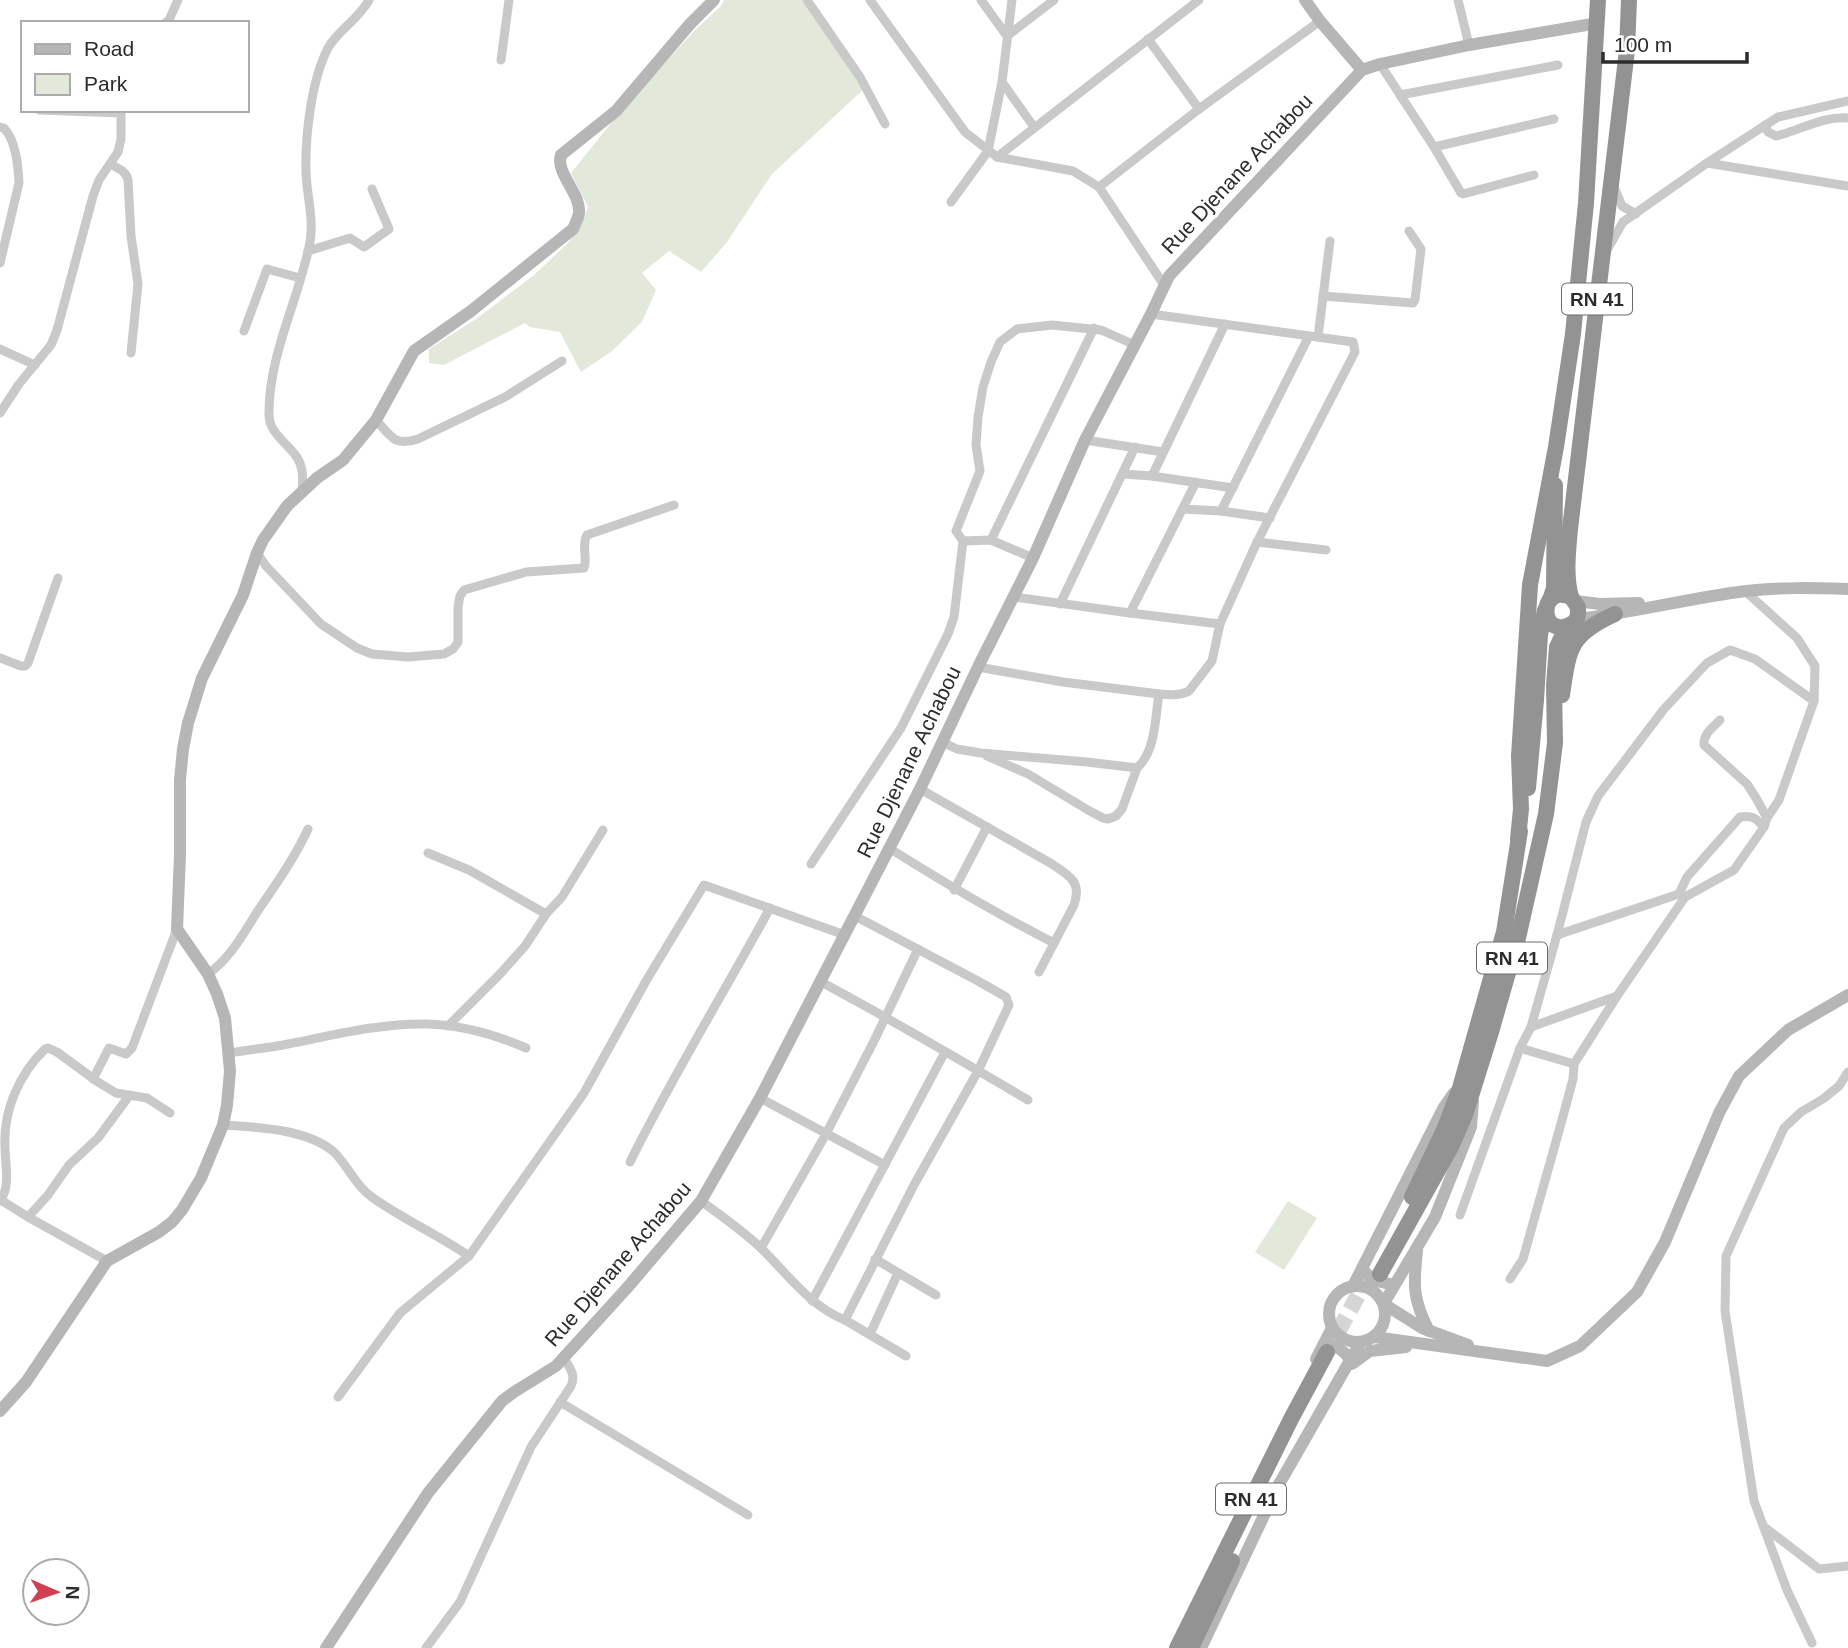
<svg xmlns="http://www.w3.org/2000/svg" width="1848" height="1648" font-family="Arial,sans-serif">
	<style>
		.green { fill: #e2e8da }
		.lines { fill: none; stroke-linecap: round; stroke-linejoin: round }
		.highway-tunnel { stroke: #d5d5d5; stroke-width: 16; stroke-dasharray: 16 8; stroke-linecap: butt }
		.street { stroke: #c9c9c9; stroke-width: 9 }
		.secondary { stroke: #b6b6b6; stroke-width: 12 }
		.highway { stroke: #939393; stroke-width: 16 }
		.labels { text-anchor: middle; stroke-width: 7; stroke-linejoin: round; paint-order: stroke }
		.shield { fill: #fff; stroke: #6b6b6b; stroke-width: 2 }
		.shield-label { font-size: 19px; font-weight: bold; fill: #2c2c2c }
		.street-label { font-size: 21px; fill: #2c2c2c; stroke: #fff }
	</style>
	<rect width="100%" height="100%" fill="#fff"/>
	<!-- green -->
	<g class="green">
		<path d="M724 0H802C824 29 841 60 865 88L772 174 727 242 701 272 669 251 642 273 656 290 642 322 612 351 581 372 560 332 530 327 525 323 444 365 429 363V349L476 319 533 276 569 242 581 224 588 207 571 173 620 112 696 29 721 6Z"/>
		<path d="M1288 1201 1317 1218 1284 1270 1255 1252Z"/>
	</g>
	<g class="lines">
		<!-- highway-tunnel -->
		<path class="highway-tunnel" d="M1327 1352 1373 1268"/>
		<!-- street -->
		<g class="street">
			<path d="M807 0 860 77 885 124"/>
			<path d="M870 0 965 132 997 157 1073 171 1099 187 1164 285"/>
			<path d="M981 0 1007 36 1054 0"/>
			<path d="M1458 0 1469 45"/>
			<path d="M165 23 169 20 178 0"/>
			<path d="M1148 39 1199 109"/>
			<path d="M501 60 509 0"/>
			<path d="M1380 64 1434 147 1461 193 1463 194 1534 175"/>
			<path d="M1002 82 1034 127"/>
			<path d="M1400 95 1558 65"/>
			<path d="M39 110 121 113"/>
			<path d="M1765 125 1768 132 1776 136C1801 130 1822 116 1848 118"/>
			<path d="M0 127 4 128C16 141 18 165 19 183L0 263"/>
			<path d="M1434 147 1554 119"/>
			<path d="M997 157 1199 0"/>
			<path d="M1707 163 1848 186"/>
			<path d="M110 164C118 168 126 171 128 180L131 236 138 284 131 353"/>
			<path d="M1099 187 1199 109 1320 21"/>
			<path d="M1614 187 1622 206 1636 214"/>
			<path d="M951 202 988 151 1002 82 1012 0"/>
			<path d="M1607 250 1623 222 1707 163 1778 117 1848 101"/>
			<path d="M308 251 350 238 364 247 389 229 372 189"/>
			<path d="M1323 296 1413 303 1415 300 1421 249 1409 231"/>
			<path d="M1151 314 1353 342 1355 352 1257 542 1220 624 1212 661 1189 691C1180 696 1169 695 1159 694"/>
			<path d="M244 331 267 269 300 278"/>
			<path d="M1318 337 1330 241"/>
			<path d="M0 349 35 365"/>
			<path d="M0 413 19 384 51 345 57 330 93 196 99 180 118 152 121 139V110"/>
			<path d="M376 420C391 436 394 447 418 439L505 397 562 361"/>
			<path d="M1085 440 1163 452"/>
			<path d="M1123 474 1152 476 1233 488"/>
			<path d="M1152 476 1225 324"/>
			<path d="M302 492C303 480 304 467 296 456 286 442 268 432 269 413 269 353 299 300 310 242 314 220 307 196 306 173 305 137 311 81 328 48 338 30 358 20 369 0"/>
			<path d="M1183 509 1221 511 1270 518"/>
			<path d="M1221 511 1309 336"/>
			<path d="M991 540 1094 328"/>
			<path d="M963 541 991 540 1033 558"/>
			<path d="M1257 542 1326 550"/>
			<path d="M257 553 266 566 321 624 357 648 372 654 408 657 444 654 453 649 458 642V607L460 596 464 590 526 572 584 568C588 558 581 546 587 535L674 505"/>
			<path d="M1014 597 1130 613 1220 624"/>
			<path d="M1060 604 1135 447"/>
			<path d="M1130 613 1196 482"/>
			<path d="M0 658 21 666H25L28 663 58 578"/>
			<path d="M1720 720C1713 727 1703 734 1704 745L1747 784 1756 798 1767 818"/>
			<path d="M942 742 957 749 981 753 1087 762 1137 768C1156 751 1155 718 1159 694L1063 682 978 667"/>
			<path d="M987 756 1028 774 1088 810 1103 818 1108 819 1116 816 1122 809 1137 768"/>
			<path d="M920 789 1052 864C1070 876 1082 882 1074 905L1039 972"/>
			<path d="M889 848C943 882 997 914 1054 943"/>
			<path d="M428 853 469 870 546 914"/>
			<path d="M811 864 901 728 948 634 954 617 963 541 956 531 980 471 976 445 978 417 983 387 991 362 1000 342 1017 329 1052 325 1101 330 1135 345"/>
			<path d="M954 890 987 827"/>
			<path d="M1679 894 1687 877 1740 817C1752 815 1756 818 1764 827"/>
			<path d="M1557 935 1679 894 1685 897 1734 870 1764 827 1767 818 1779 800 1814 701 1815 666 1797 638 1745 591"/>
			<path d="M208 974C231 958 244 932 259 909 277 883 295 857 308 829"/>
			<path d="M821 982C891 1019 960 1060 1028 1100"/>
			<path d="M448 1026 500 974 525 946 546 914 562 897 603 830"/>
			<path d="M1531 1027 1617 996"/>
			<path d="M1520 1048 1574 1064"/>
			<path d="M230 1053C247 1050 265 1048 283 1045 330 1036 379 1023 427 1024 460 1025 496 1035 526 1048"/>
			<path d="M93 1079 109 1048 126 1054 132 1048 177 929"/>
			<path d="M760 1098 885 1165"/>
			<path d="M223 1125C257 1127 309 1129 335 1153 349 1168 356 1186 373 1198 403 1219 438 1235 469 1256"/>
			<path d="M630 1162C673 1075 724 993 770 908"/>
			<path d="M1 1200 28 1217 107 1261"/>
			<path d="M0 1201C11 1186 5 1165 5 1147 3 1111 19 1074 45 1049L48 1048 57 1052 98 1082 116 1093 147 1098 170 1113"/>
			<path d="M701 1201C722 1216 743 1231 762 1249 788 1275 810 1306 845 1320L914 1185 978 1071 1009 1005 1006 997 978 981 855 916"/>
			<path d="M1460 1215 1520 1048 1531 1027 1557 935 1586 822 1598 796 1664 709 1707 663 1730 650 1755 659 1814 701"/>
			<path d="M28 1217 48 1195 69 1165 98 1138 129 1096"/>
			<path d="M761 1248 826 1134 874 1041 918 949"/>
			<path d="M875 1259 936 1295"/>
			<path d="M1510 1279 1523 1259 1562 1120 1573 1079 1574 1064 1617 996 1685 897"/>
			<path d="M812 1301 945 1052"/>
			<path d="M845 1320 906 1356"/>
			<path d="M870 1334 898 1273"/>
			<path d="M338 1397 400 1313 469 1256 584 1093 646 981 704 885 845 935"/>
			<path d="M560 1402 748 1515"/>
			<path d="M1763 1526 1819 1569 1848 1566"/>
			<path d="M1812 1643 1787 1590 1754 1501 1725 1311 1726 1256 1784 1128 1801 1112 1823 1099 1839 1086 1848 1072"/>
			<path d="M426 1648 460 1602 531 1447 571 1386C576 1375 570 1368 564 1358"/>
		</g>
		<!-- secondary -->
		<g class="secondary">
			<path d="M1305 0 1320 21 1362 70"/>
			<path d="M1575 601 1600 604 1639 603"/>
			<path d="M1577 619C1634 613 1689 598 1746 591 1780 587 1814 588 1848 589"/>
			<path d="M1417 1251C1413 1286 1413 1300 1429 1331"/>
			<path d="M1362 1269 1373 1280 1394 1285"/>
			<circle cx="1357" cy="1314" r="28"/>
			<path d="M1353 1286 1444 1107 1454 1093"/>
			<path d="M1384 1303 1435 1217 1471 1127 1473 1101"/>
			<path d="M1384 1304 1422 1328 1468 1345"/>
			<path d="M1374 1337 1547 1361 1580 1346 1637 1292 1665 1242 1719 1113 1739 1076 1788 1030 1848 995"/>
			<path d="M1324 1344C1336 1345 1344 1350 1351 1361"/>
			<path d="M1316 1359 1332 1328"/>
			<path d="M1352 1364 1370 1351 1406 1347"/>
			<path d="M0 1411 26 1382 107 1261 159 1232 172 1222 182 1210 201 1178 223 1125 227 1105 230 1071 225 1018 217 994 208 974 177 929 180 855V780L183 749 188 723 202 678 243 595 257 553 263 540 287 506 317 478 343 460 376 420 414 351 471 311 573 229C575 224 578 219 579 213 581 193 555 173 561 155L616 111 690 24 714 0"/>
			<path d="M326 1648 428 1493 502 1401 514 1392 556 1366 627 1288 701 1201 760 1098 920 789 978 667 1033 558 1085 440 1151 314 1169 276 1362 70 1380 64 1469 45 1598 23"/>
			<path d="M1201 1648 1278 1486 1360 1343"/>
		</g>
		<!-- highway -->
		<g class="highway">
			<path d="M1571 597C1565 575 1568 552 1570 529L1627 50 1629 0"/>
			<path d="M1550 600 1554 588 1555 485"/>
			<path d="M1562 695C1569 648 1569 635 1615 614"/>
			<path d="M1528 788 1536 700 1540 635 1545 610"/>
			<path d="M1518 839 1521 809 1519 756 1530 585 1556 447 1573 334 1586 203 1598 0"/>
			<path d="M1412 1197 1444 1130 1460 1088 1504 932 1520 831"/>
			<path d="M1380 1274 1451 1147 1465 1115 1491 1032 1518 938 1546 814 1555 743 1554 685 1557 647 1563 634 1577 619 1578 613V607L1571 597C1536 583 1540 643 1573 623"/>
			<path d="M1177 1648 1291 1419 1327 1352"/>
			<path d="M1191 1648 1232 1561"/>
		</g>
	</g>
	<g class="labels">
		<!-- shield labels -->
		<g class="shield">
			<rect x="1562" y="283.5" width="70" height="31" rx="5"/>
			<rect x="1477" y="942.5" width="70" height="31" rx="5"/>
			<rect x="1216" y="1483.5" width="70" height="31" rx="5"/>
		</g>
		<g class="shield-label">
			<text x="1597" y="306">RN 41</text>
			<text x="1512" y="965">RN 41</text>
			<text x="1251" y="1506">RN 41</text>
		</g>
		<!-- street labels -->
		<g class="street-label">
			<text transform="translate(1237 174) rotate(-47)" y="7">Rue Djenane Achabou</text>
			<text transform="translate(909 762) rotate(-64)" y="7">Rue Djenane Achabou</text>
			<text transform="translate(618 1264) rotate(-49)" y="7">Rue Djenane Achabou</text>
		</g>
	</g>
	<!-- legend -->
	<rect x="21" y="21" width="228" height="91" fill="#ffffff" stroke="#ababab" stroke-width="2"/>
	<rect x="35" y="44" width="35" height="10" fill="#b6b6b6" stroke="#ababab" stroke-width="2"/>
	<text x="84" y="56" font-size="21" fill="#2c2c2c">Road</text>
	<rect x="35" y="74" width="35" height="21" fill="#e2e8da" stroke="#ababab" stroke-width="2"/>
	<text x="84" y="91" font-size="21" fill="#2c2c2c">Park</text>
	<!-- north arrow -->
	<g transform="translate(56 1592) rotate(92)"><circle r="33" fill="#ffffff" stroke="#ababab" stroke-width="2"/>
	<path d="M0-5L12 26L0 18L-12 26Z" fill="#d13f50"/>
	<text y="-10" font-size="19" font-weight="bold" text-anchor="middle" fill="#2c2c2c">N</text>
	</g>
	<!-- scale -->
	<path d="M1603 52v10h144v-10" fill="none" stroke="#2c2c2c" stroke-width="3.5"/>
	<text x="1614" y="52" font-size="21" fill="#2c2c2c" stroke="#ffffff" stroke-width="5" paint-order="stroke">100 m</text>
</svg>
